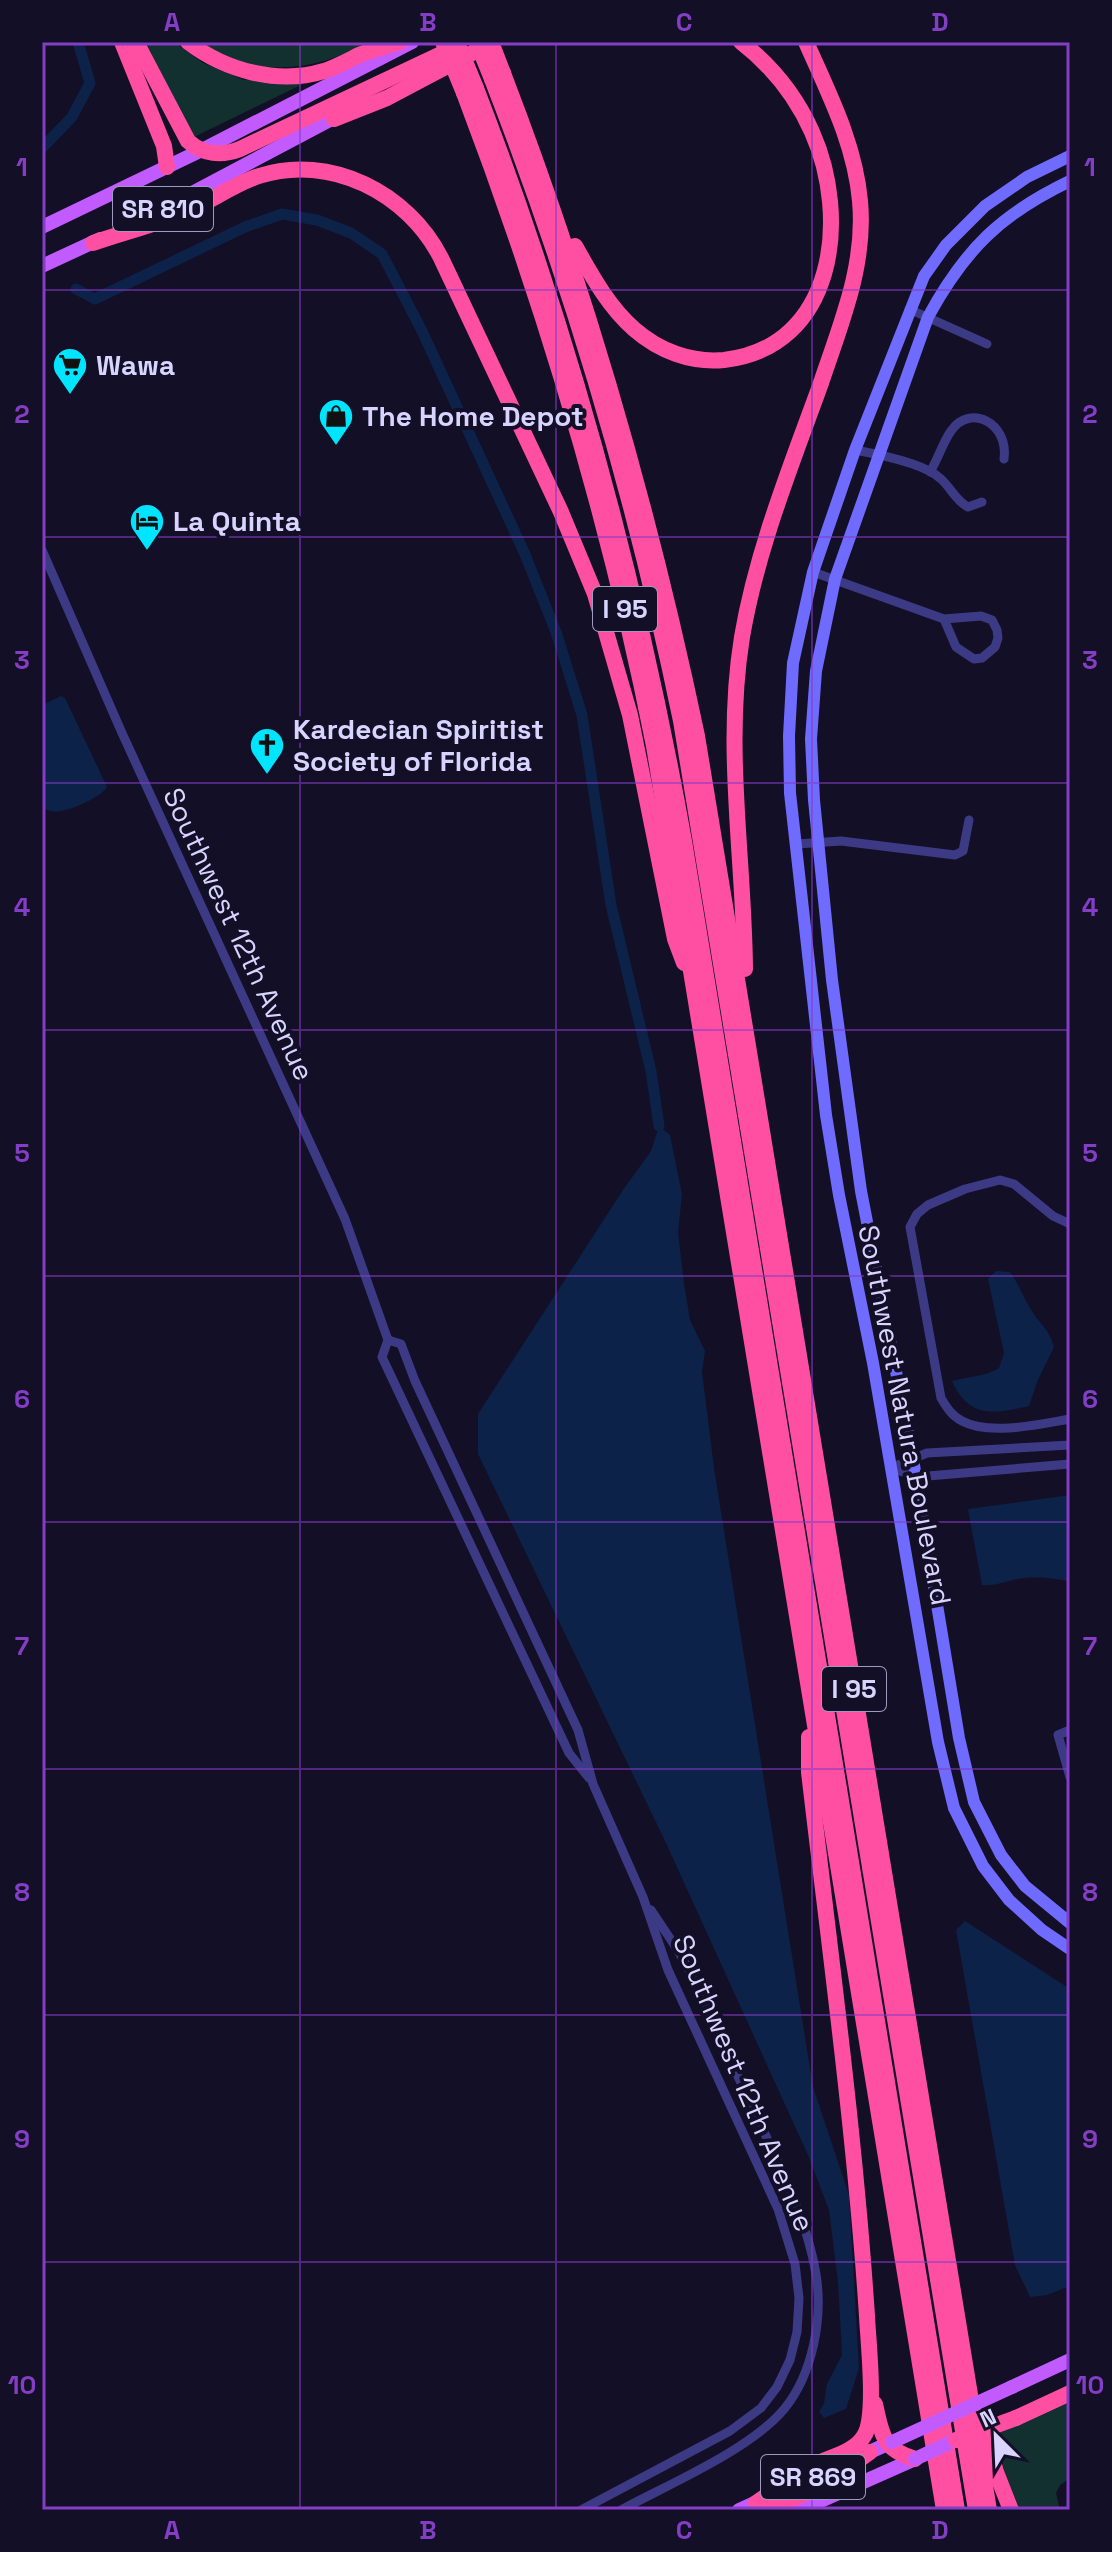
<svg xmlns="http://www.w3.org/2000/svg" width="1112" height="2552" font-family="'Space Grotesk',sans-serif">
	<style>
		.green { fill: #12302f }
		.water { fill: #0c2248 }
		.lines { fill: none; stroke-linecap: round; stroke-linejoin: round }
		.canal { stroke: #0c2248; stroke-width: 11 }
		.street { stroke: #3d3a85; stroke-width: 9 }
		.secondary { stroke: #6f6bff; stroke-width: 12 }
		.primary { stroke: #c25bff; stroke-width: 14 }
		.highway { stroke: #ff4fa3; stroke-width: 16 }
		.primary-bridge { stroke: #c25bff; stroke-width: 14 }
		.highway-bridge { stroke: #ff4fa3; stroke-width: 16 }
		.grid { fill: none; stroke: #843dc5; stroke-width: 2; stroke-opacity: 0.55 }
		.labels { text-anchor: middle; stroke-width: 8; stroke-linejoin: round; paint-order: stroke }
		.shield { fill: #130f26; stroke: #9e99be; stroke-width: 2 }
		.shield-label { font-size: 26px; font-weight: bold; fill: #d9d4ff }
		.poi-label { font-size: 28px; font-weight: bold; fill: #d9d4ff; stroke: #130f26; text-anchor: start }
		.street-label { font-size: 28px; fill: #d9d4ff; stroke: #130f26 }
		.neatline { fill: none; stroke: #843dc5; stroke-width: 3 }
		.grid-label { font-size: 26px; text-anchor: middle; font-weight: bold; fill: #843dc5 }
	</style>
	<rect width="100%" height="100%" fill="#130f26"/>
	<!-- green -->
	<g class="green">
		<path d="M142 42H174L203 63 244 80 257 78 305 83 192 138Z"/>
		<path d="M196 42H369C337 59 308 69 271 67L270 70 253 68Z"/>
		<path d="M1070 2400V2478L1060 2485 1056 2493 1060 2510H1020L1004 2471 997 2433Z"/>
	</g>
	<!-- water -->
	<g class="water">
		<path d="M61 696 65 698 107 787C101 797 74 809 61 811 54 813 48 810 42 808V705Z"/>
		<path d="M659 1126 670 1135 682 1194 678 1232 684 1283 690 1320 705 1351 702 1372 714 1468 813 2087 849 2195 859 2368 846 2409 824 2418 819 2412 824 2403 827 2384 842 2355 838 2282 829 2210 808 2155 666 1843 478 1454V1414L623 1190 651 1151Z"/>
		<path d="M996 1271 1010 1272C1020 1286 1022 1295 1030 1308 1039 1324 1049 1328 1054 1347L1037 1382 1029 1406C994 1414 969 1419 952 1381 970 1376 984 1377 999 1368L1004 1353 988 1279Z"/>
		<path d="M1070 1495V1582C1052 1577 1031 1576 1013 1580 1001 1583 994 1586 982 1585L968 1509Z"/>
		<path d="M965 1921 1070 1989V2286L1047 2295 1030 2297 1015 2265 956 1930Z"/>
	</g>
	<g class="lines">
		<!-- canal -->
		<g class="canal">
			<path d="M42 148 72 117 90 83 78 42"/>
			<path d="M76 289 95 299 245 227 282 214 317 220 351 233 382 254 422 331 524 552 556 632 582 715 611 905 651 1071 659 1126"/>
		</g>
		<!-- street -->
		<g class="street">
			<path d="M909 309 987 344"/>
			<path d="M855 450C877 454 925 463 941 479 952 489 955 500 968 507L982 502"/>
			<path d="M930 472C938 459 943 442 951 431 970 403 1009 423 1004 459"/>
			<path d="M42 550 122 733 345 1219 388 1340 382 1357 569 1753 589 1778"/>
			<path d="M813 572 944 619 981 616 992 620 997 630 998 638 995 647 982 658 974 659 956 647 944 619"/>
			<path d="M797 844 841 841 955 855 963 851 969 820"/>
			<path d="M1070 1224 1053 1216 1014 1184 1000 1180 965 1189 928 1205 917 1214 910 1227 941 1398C947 1408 952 1416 962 1421 989 1436 1041 1424 1070 1419"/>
			<path d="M388 1340 401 1344 415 1381 578 1730 593 1784 643 1897 668 1970 778 2209 795 2264 799 2298 797 2332 790 2360 777 2387 761 2408 730 2431 581 2510"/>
			<path d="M891 1468 927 1453 1070 1445"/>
			<path d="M891 1468 915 1476H928L1070 1464"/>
			<path d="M1070 1730 1058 1735 1070 1777"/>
			<path d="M621 2510C669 2484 752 2449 785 2408 813 2373 823 2318 816 2274 806 2214 776 2159 751 2104 728 2057 709 2007 684 1961 674 1943 662 1927 651 1910"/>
		</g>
		<!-- secondary -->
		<g class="secondary">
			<path d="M1070 156 1027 177 985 206 946 245 924 276 855 450 813 572 793 663 789 736 790 793 826 1115 839 1195 873 1363 938 1742 954 1808 983 1866 1009 1900 1042 1930 1070 1949"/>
			<path d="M1070 181C1001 214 965 249 928 317L835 579 816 671 811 739 814 800 832 980 861 1191 913 1459 959 1738 974 1802 1001 1855 1025 1886 1070 1923"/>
		</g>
		<!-- primary -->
		<g class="primary">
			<path d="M130 226 341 114"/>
			<path d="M42 227 202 150 412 42"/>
			<path d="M42 266 100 239"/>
			<path d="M1012 2387 1070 2360"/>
			<path d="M782 2491 892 2442"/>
			<path d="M739 2510 763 2499"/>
			<path d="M800 2510 915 2459"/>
		</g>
		<!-- highway -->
		<g class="highway">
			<path d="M122 42 164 146 167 167"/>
			<path d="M136 42 188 141C203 155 222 156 240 149L454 48"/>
			<path d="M188 42C226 71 278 85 324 71 336 67 347 61 359 55 372 50 387 46 400 42"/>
			<path d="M503 73C587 292 649 507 697 736L989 2510"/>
			<path d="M492 79C573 288 636 501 681 721L976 2510"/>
			<path d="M476 88C570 333 638 583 684 841L957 2510"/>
			<path d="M464 93C545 306 610 522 654 746L944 2510"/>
			<path d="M334 119 387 98 491 43"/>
			<path d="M93 243C122 233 153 225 181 214 208 204 231 185 259 176 330 153 408 193 441 258L561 512 595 594 630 715 675 939 684 963"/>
			<path d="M575 246C592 276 608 306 634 329 659 351 691 363 724 360 836 347 850 217 812 132 796 96 772 66 741 42"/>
			<path d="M745 969C744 857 724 748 742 637 757 549 791 466 821 383 841 323 866 265 860 201 855 144 829 94 806 42"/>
			<path d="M875 2404C882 2435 882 2449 915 2459"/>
			<path d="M1016 2418 1070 2393"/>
			<path d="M985 2432 996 2472 1011 2510"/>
			<path d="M756 2503C775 2490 793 2477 812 2466 828 2457 854 2453 864 2436 877 2417 868 2341 867 2316 855 2134 830 1953 809 1772V1737"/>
			<path d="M767 2510 822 2486 870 2452"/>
		</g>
		<!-- primary-bridge -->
		<g class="primary-bridge">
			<path d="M892 2442 1012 2387"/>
			<path d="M915 2459 966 2435"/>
		</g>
		<!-- highway-bridge -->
		<g class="highway-bridge">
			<path d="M443 42 464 93"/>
			<path d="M457 42 476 88"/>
			<path d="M477 42 492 79"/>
			<path d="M491 42 503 73"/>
			<path d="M956 2440 1016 2418"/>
		</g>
	</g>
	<!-- grid -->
	<path class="grid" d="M300 42V2510M556 42V2510M812 42V2510M42 290H1070M42 537H1070M42 783H1070M42 1030H1070M42 1276H1070M42 1522H1070M42 1769H1070M42 2015H1070M42 2262H1070"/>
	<!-- icons -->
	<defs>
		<g id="supermarket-pin" transform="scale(1.8)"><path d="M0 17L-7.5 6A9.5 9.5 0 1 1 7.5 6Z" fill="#00e5ff" stroke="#130f26"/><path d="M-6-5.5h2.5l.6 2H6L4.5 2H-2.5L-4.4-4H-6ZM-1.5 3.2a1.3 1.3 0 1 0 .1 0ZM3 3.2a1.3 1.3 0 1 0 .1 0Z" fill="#111"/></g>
		<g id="shop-pin" transform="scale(1.8)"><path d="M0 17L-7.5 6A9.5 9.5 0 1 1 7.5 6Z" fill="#00e5ff" stroke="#130f26"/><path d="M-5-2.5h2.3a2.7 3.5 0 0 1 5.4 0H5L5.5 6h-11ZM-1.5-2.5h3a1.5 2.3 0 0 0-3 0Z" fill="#111"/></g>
		<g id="hotel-pin" transform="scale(1.8)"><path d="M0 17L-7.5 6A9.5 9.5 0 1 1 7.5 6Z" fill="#00e5ff" stroke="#130f26"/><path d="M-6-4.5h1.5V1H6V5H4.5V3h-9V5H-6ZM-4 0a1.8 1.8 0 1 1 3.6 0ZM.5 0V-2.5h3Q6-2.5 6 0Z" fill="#111"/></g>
		<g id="church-pin" transform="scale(1.8)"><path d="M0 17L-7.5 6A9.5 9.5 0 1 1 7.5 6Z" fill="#00e5ff" stroke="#130f26"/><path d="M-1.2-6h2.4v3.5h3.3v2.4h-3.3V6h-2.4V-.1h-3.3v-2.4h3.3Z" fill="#111"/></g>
	</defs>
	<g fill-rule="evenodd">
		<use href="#supermarket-pin" x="70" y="365"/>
		<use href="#shop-pin" x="336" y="416"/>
		<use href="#hotel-pin" x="147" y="521"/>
		<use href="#church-pin" x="267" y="745"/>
	</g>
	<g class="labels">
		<!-- shield labels -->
		<g class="shield">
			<rect x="113" y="187" width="100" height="44" rx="6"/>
			<rect x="593" y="587" width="64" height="44" rx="6"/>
			<rect x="822" y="1667" width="64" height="44" rx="6"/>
			<rect x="761" y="2455" width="104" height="44" rx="6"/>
		</g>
		<g class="shield-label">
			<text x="163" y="218">SR 810</text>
			<text x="625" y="618">I 95</text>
			<text x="854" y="1698">I 95</text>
			<text x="813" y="2486">SR 869</text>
		</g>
		<!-- poi labels -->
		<g class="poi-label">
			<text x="96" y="375">Wawa</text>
			<text x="362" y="426">The Home Depot</text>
			<text x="173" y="531">La Quinta</text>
			<text x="293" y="739">Kardecian Spiritist<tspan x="293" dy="32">Society of Florida</tspan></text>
		</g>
		<!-- street labels -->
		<g class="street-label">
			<text transform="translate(239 934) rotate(65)" y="10">Southwest 12th Avenue</text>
			<text transform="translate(905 1415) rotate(79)" y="10">Southwest Natura Boulevard</text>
			<text transform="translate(744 2083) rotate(67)" y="10">Southwest 12th Avenue</text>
		</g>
	</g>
	<!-- border -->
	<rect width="1112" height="2552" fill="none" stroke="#130f26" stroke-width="88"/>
	<!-- north arrow -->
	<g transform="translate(996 2436) rotate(336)" stroke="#130f26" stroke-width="6" paint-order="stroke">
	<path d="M0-6L14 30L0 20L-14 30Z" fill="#d9d4ff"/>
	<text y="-12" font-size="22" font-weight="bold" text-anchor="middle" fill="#d9d4ff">N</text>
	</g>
	<rect x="44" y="44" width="1024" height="2464" class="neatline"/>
	<g class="grid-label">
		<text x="172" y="31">A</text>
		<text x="428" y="31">B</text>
		<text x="684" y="31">C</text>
		<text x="940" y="31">D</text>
		<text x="22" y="176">1</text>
		<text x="1090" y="176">1</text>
		<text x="22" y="423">2</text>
		<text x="1090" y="423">2</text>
		<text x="22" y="669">3</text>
		<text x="1090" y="669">3</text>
		<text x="22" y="916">4</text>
		<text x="1090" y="916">4</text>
		<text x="22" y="1162">5</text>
		<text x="1090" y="1162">5</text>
		<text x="22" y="1408">6</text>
		<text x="1090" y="1408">6</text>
		<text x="22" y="1655">7</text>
		<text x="1090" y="1655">7</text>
		<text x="22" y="1901">8</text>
		<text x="1090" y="1901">8</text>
		<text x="22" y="2148">9</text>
		<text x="1090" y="2148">9</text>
		<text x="22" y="2394">10</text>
		<text x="1090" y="2394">10</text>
		<text x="172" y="2539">A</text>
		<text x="428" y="2539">B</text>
		<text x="684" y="2539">C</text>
		<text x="940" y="2539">D</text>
	</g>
</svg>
